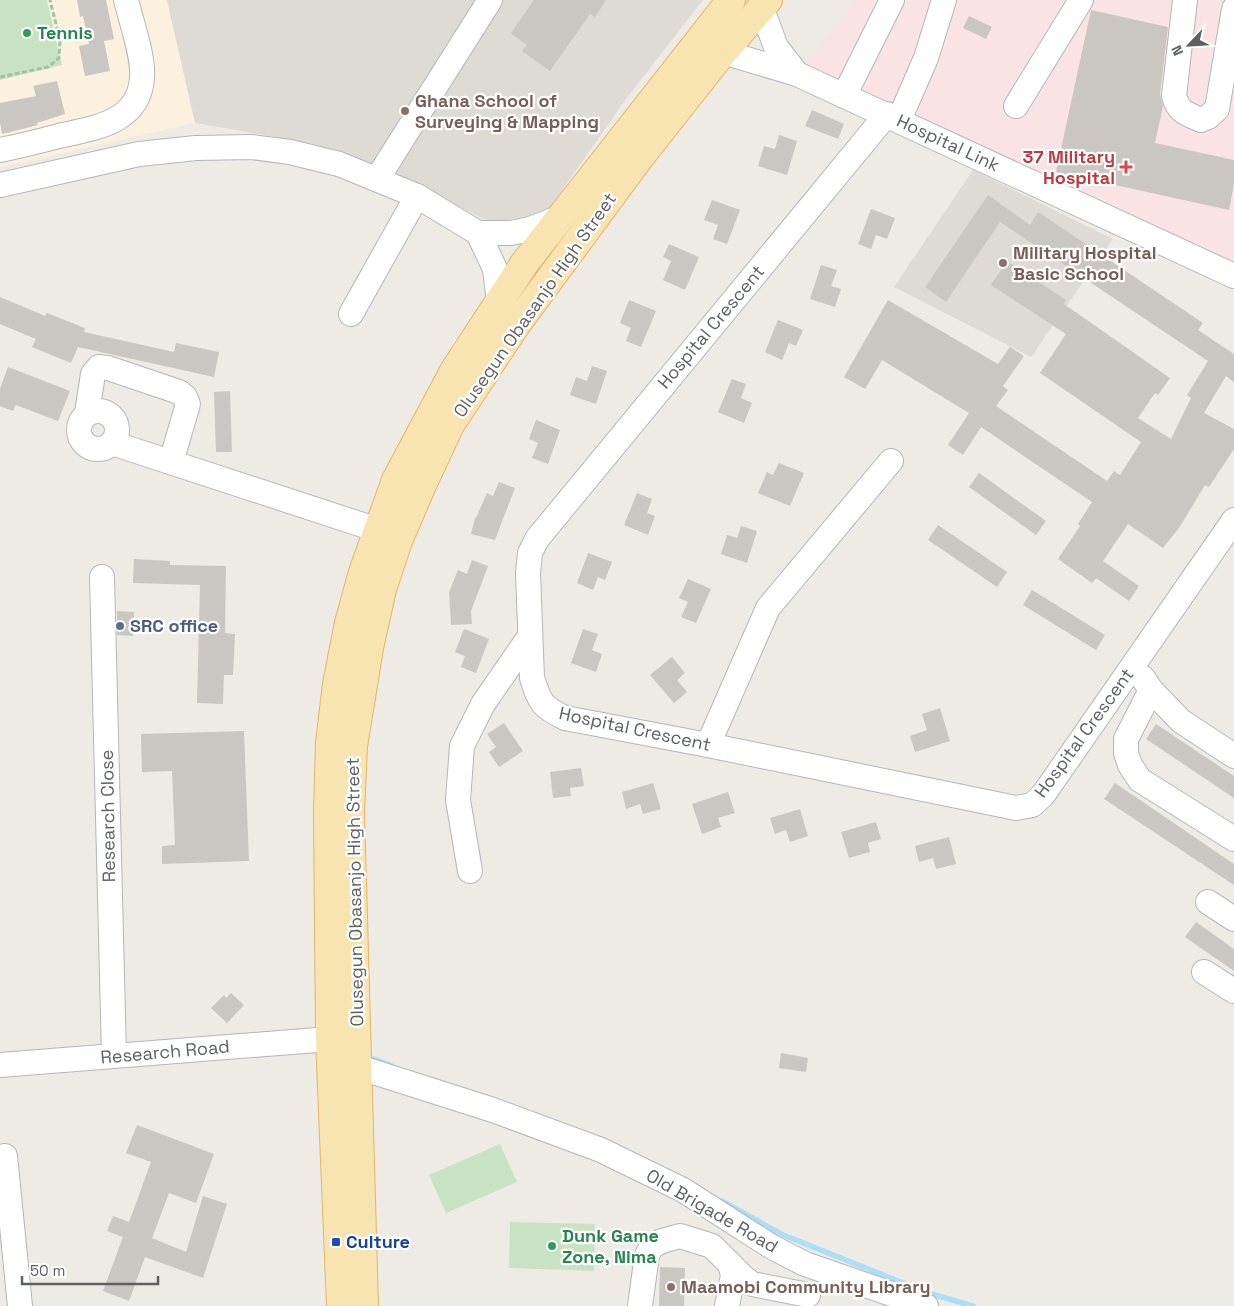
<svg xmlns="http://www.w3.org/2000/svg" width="1234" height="1306" font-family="'Space Grotesk',sans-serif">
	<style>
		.commercial { fill: #fbf1de }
		.education { fill: #dedad4 }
		.medical { fill: #f9e3e4 }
		.green { fill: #c8e3c4 }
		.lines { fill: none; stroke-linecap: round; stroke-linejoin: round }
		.stream { stroke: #acdff7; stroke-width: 5.5 }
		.building { fill: #cac6c2 }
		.minor-casing { stroke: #b3b6b9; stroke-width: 26 }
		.major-casing { stroke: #e5b468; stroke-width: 30 }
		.path { stroke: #9ec4a4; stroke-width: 3; stroke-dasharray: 5 2.5; stroke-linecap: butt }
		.minor { stroke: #fff; stroke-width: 24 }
		.major { stroke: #f8e4b1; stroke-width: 28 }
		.leisure-dot { fill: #2e9e5b; stroke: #fff; stroke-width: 2 }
		.education-dot { fill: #8d6e63; stroke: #fff; stroke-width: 2 }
		.health-dot { fill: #e0444e; stroke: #fff; stroke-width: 2 }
		.service-dot { fill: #5c6f8a; stroke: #fff; stroke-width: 2 }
		.transit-dot { fill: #1a4fb4; stroke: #fff; stroke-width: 2 }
		.labels { text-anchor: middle; stroke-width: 4.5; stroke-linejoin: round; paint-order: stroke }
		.leisure-label { font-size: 18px; font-weight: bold; fill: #27864d; stroke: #fff; text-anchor: start }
		.education-label { font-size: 18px; font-weight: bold; fill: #785e54; stroke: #fff; text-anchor: start }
		.street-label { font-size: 18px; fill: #5d6164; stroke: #fff }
		.health-label { font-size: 18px; font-weight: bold; fill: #be3a42; stroke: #fff; text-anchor: end }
		.service-label { font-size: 18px; font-weight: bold; fill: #4e5e75; stroke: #fff; text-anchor: start }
		.transit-label { font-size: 18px; font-weight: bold; fill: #164399; stroke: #fff; text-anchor: start }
	</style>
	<rect width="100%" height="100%" fill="#eeebe5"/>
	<!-- commercial -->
	<path class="commercial" d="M0 0H167L195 123 0 167Z"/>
	<!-- education -->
	<g class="education">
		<path d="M167 0H703L626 99 547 212 492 223 384 169 310 143 195 123Z"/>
		<path d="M973 170 1113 239 1031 357 894 287Z"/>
	</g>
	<!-- medical -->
	<path class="medical" d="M857 0H1234V268L804 66Z"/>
	<!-- green -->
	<g class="green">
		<path d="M0 0H47L62 65 0 80Z"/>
		<path d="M500 1144 517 1182 446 1213 429 1175Z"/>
		<path d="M510 1222 595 1224 594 1271 509 1268Z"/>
	</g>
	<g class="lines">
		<!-- stream -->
		<g class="stream">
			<path d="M374 1059 392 1066"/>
			<path d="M722 1201 781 1234 928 1293 973 1306"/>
		</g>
	</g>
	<!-- building -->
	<g class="building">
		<path d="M77 0H106L114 39 104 41 110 71 85 76 79 46 89 44 83 16 80 17Z"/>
		<path d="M534 0H606L595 17 590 14 550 71 522 51 527 45 511 33Z"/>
		<path d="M1091 10 1168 27 1160 94 1163 106 1155 143 1234 160V184L1229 210 1056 172Z"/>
		<path d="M969 16 992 27 986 39 963 28Z"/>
		<path d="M57 81 65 114 37 123 38 125 2 134 0 123V103L36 96 33 86Z"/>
		<path d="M812 110 844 124 838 139 805 126Z"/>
		<path d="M779 135 797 141 787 175 758 166 764 146 775 149Z"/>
		<path d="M988 195 1030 225 1038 212 1203 323 1198 330 1234 354V382L1226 376 1204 413 1234 429V449L1209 487 1205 485 1179 528 1163 548 1128 524 1103 561 1139 586 1129 601 1096 578 1092 583 1058 559 1080 526 1078 524 1092 502 981 427 963 455 948 445 969 413 882 360 865 389 844 377 888 300 998 364 1010 347 1024 356 1003 386 1008 390 996 406 1107 481 1114 471 1120 475 1141 442 1040 373 1066 334 991 285 1007 261 1066 300 1064 304 1170 378 1158 395 1155 393 1138 418 1171 439 1191 398 1187 395 1208 361 1000 222 946 302 925 287Z"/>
		<path d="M712 200 740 210 727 244 713 239 718 225 704 220Z"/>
		<path d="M871 209 895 218 887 239 876 235 871 249 858 244Z"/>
		<path d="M669 244 699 257 685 290 663 280 671 261 663 257Z"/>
		<path d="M821 265 837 270 831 286 841 289 835 307 810 299Z"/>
		<path d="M0 297 45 316 47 313 85 328 84 332 174 352 176 343 219 352 214 377 78 347 71 363 32 347 36 339 0 324Z"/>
		<path d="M629 300 656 311 641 347 626 341 631 328 620 323Z"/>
		<path d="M778 320 803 330 796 346 789 343 782 360 765 352Z"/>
		<path d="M592 366 607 371 596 404 570 395 576 377 587 381Z"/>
		<path d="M8 367 70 391 58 421 16 405 13 411 0 406V389Z"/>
		<path d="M732 379 746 384 741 398 752 403 744 423 718 412Z"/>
		<path d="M230 391 232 452H216L214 392Z"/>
		<path d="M536 420 560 430 548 464 532 458 538 443 529 439Z"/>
		<path d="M779 463 804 473 790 506 758 493 767 472 773 475Z"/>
		<path d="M979 473 1046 521 1036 535 969 487Z"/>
		<path d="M499 482 515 488 495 540 471 534 475 518H476L487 493 493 496Z"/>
		<path d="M637 493 652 499 647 513 655 516 648 535 624 525Z"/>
		<path d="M938 525 1007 572 997 587 928 540Z"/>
		<path d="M741 526 757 531 747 563 721 554 727 535 737 538Z"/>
		<path d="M588 553 612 562 605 580 598 577 593 590 577 583Z"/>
		<path d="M134 559 170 561V565L226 566 225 633 235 634 233 675H224L223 704 197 703 200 585 133 583Z"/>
		<path d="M472 560 488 566 471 611 472 624 451 625 449 592 458 570 467 574Z"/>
		<path d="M688 579 711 589 696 623 681 617 688 602 679 598Z"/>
		<path d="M1032 590 1105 635 1096 650 1023 605Z"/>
		<path d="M117 611 134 612 133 636 117 635Z"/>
		<path d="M464 629 489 639 476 673 461 667 465 656 455 652Z"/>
		<path d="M583 629 598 634 592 650 602 654 596 672 571 663Z"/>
		<path d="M672 657 685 673 677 680 687 692 674 703 650 675Z"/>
		<path d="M940 708 950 741 915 752 910 736 927 730 922 714Z"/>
		<path d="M504 723 523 751 499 767 489 752 496 747 487 734Z"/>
		<path d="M1156 724 1234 776V798L1146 739Z"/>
		<path d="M244 731 249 861 162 864V846L175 845 172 771 142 772 141 734Z"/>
		<path d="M581 768 584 786 570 788 571 796 553 798 550 772Z"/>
		<path d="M653 783 661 809 643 814 640 804 626 809 622 792Z"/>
		<path d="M1115 783 1234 864V885L1104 799Z"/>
		<path d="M728 792 735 813 718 818 721 827 702 834 692 804Z"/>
		<path d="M800 809 808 836 790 842 786 830 775 834 770 818Z"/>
		<path d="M876 822 881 839 868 843 870 852 849 858 841 832Z"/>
		<path d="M949 837 956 864 936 869 933 858 919 862 915 846Z"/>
		<path d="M1196 922 1234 949V971L1185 937Z"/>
		<path d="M231 993 244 1005 227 1023 211 1008 224 995 226 998Z"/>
		<path d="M781 1053 808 1058 806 1072 779 1068Z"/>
		<path d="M137 1125 214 1154 196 1203 169 1193 152 1238 186 1252 203 1196 227 1204 203 1278 145 1257 129 1301 103 1291 123 1237 107 1231 113 1216 129 1222 151 1162 126 1153Z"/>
		<path d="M660 1267 685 1268 684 1306H659Z"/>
	</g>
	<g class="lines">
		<!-- minor casing -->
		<g class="minor-casing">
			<g id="minor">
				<path d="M1185 0 1174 96C1179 113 1186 113 1201 120L1208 117 1217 109 1234 9"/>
				<path d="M761 7 776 47 797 74"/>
				<path d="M723 52 797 74 1234 276"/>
				<path d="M844 96 892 0"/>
				<path d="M1016 106 1081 0"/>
				<path d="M887 114 537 539 530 553 528 573 532 678C540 703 542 707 565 718L708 745 1016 808 1032 805 1043 795 1234 520"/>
				<path d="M899 120 926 58 944 0"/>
				<path d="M0 150C20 146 40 141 59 136 94 128 139 123 142 78 144 57 131 21 126 0"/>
				<path d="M377 179 490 0"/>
				<path d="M0 185 139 154 196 148 252 147 290 152 339 164 417 196 478 233 495 269 499 303"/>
				<path d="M478 233H511L530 229 561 217"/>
				<path d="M351 314 417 196"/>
				<circle cx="98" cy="430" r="19"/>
				<path d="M87 413 93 374 99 367 108 368 179 392 185 397 188 404 171 462"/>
				<path d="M112 443 378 530"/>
				<path d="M102 577 114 1056"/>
				<path d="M1143 678 1151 690 1181 721 1234 756"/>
				<path d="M1151 690 1126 739V753L1130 765 1140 780 1234 839"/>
				<path d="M708 745 768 608 891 461"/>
				<path d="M470 871 458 800 462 746 483 704 530 636"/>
				<path d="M1208 902 1234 919"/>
				<path d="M1204 972 1234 991"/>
				<path d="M0 1065 330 1039"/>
				<path d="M358 1067 493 1110 601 1150 683 1190 772 1247 805 1264 926 1306"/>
				<path d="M5 1156 20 1306"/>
				<path d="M640 1306 647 1255 652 1246 662 1241 680 1236 712 1246 743 1277 752 1284 808 1295"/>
				<path d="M727 1306 733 1275 730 1264"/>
			</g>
		</g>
		<!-- major casing -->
		<g class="major-casing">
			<g id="major">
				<path d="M341 1306 330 1039 328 813 330 743 337 684 349 623 363 572 396 480 454 371 524 264 731 0"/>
				<path d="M364 1306 350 812 353 746 369 648 382 589 398 541 422 485 450 425 516 325 640 157 723 52 768 0"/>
			</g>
		</g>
		<!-- path -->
		<path class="path" d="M0 77 48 67 59 58 60 40 50 0"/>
		<!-- minor -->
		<use href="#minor" class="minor"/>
		<!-- major -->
		<use href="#major" class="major"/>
	</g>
	<!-- markers -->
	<g class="leisure-dot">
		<circle cx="27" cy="33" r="5"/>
		<circle cx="552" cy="1246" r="5"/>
	</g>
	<g class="education-dot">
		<circle cx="405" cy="111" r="5"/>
		<circle cx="1003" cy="263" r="5"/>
		<circle cx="671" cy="1287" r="5"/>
	</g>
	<path class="health-dot" d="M1123.5 159.5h5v5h5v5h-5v5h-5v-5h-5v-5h5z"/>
	<circle class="service-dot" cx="120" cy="626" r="5"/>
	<rect class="transit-dot" x="331" y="1237" width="10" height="10" rx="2.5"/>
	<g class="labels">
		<!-- leisure labels -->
		<g class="leisure-label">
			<text x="37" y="39">Tennis</text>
			<text x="562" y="1242">Dunk Game<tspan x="562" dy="21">Zone, Nima</tspan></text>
		</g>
		<!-- education labels -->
		<g class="education-label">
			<text x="415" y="107">Ghana School of<tspan x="415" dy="21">Surveying &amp; Mapping</tspan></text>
			<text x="1013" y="259">Military Hospital<tspan x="1013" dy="21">Basic School</tspan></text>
			<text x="681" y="1293">Maamobi Community Library</text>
		</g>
		<!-- street labels -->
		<g class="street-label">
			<text transform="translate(948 143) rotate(25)" y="6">Hospital Link</text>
			<text transform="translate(535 305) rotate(-55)" y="6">Olusegun Obasanjo High Street</text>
			<text transform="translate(711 327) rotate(-50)" y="6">Hospital Crescent</text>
			<text transform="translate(635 729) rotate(12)" y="6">Hospital Crescent</text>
			<text transform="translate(1084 733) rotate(-54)" y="6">Hospital Crescent</text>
			<text transform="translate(108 816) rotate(-91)" y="6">Research Close</text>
			<text transform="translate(355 892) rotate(-91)" y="6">Olusegun Obasanjo High Street</text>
			<text transform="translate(165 1052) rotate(-5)" y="6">Research Road</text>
			<text transform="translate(712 1211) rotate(30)" y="6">Old Brigade Road</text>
		</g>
		<!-- health labels -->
		<g class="health-label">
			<text x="1115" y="163">37 Military<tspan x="1115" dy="21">Hospital</tspan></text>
		</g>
		<!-- service labels -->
		<g class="service-label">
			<text x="130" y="632">SRC office</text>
		</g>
		<!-- transit labels -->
		<g class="transit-label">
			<text x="346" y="1248">Culture</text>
		</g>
	</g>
	<!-- north arrow -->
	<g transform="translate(1189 45) rotate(245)" stroke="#ffffff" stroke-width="4" paint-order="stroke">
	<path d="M0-4L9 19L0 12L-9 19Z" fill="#5d6164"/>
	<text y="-8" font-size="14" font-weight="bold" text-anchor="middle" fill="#5d6164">N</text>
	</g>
	<!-- scale -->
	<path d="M22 1276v8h136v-8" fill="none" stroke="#5d6164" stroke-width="2.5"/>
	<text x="30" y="1276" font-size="15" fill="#5d6164" stroke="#ffffff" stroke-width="4" paint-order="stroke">50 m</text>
</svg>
